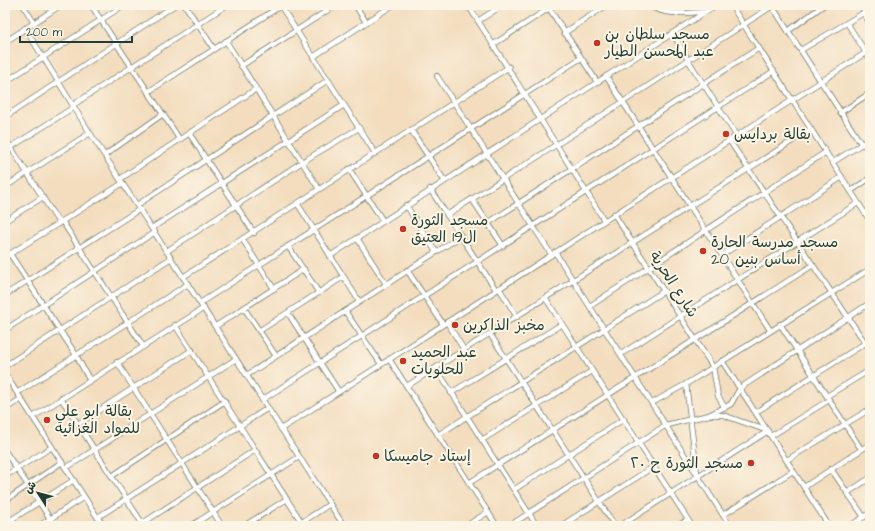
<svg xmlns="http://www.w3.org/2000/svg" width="875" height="531" font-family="'Architects Daughter','Playpen Sans Arabic',sans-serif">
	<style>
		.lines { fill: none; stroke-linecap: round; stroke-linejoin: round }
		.minor-casing { stroke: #697564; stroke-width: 6 }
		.minor { stroke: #fff; stroke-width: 4.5 }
		.poi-dot { fill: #c8321e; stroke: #fcf5e5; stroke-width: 1.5 }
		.labels { text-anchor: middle; stroke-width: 4; stroke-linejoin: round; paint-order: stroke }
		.poi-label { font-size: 15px; fill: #1f3d34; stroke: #fcf5e5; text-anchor: start }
		.street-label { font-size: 15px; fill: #1f3d34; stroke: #fcf5e5 }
	</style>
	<rect width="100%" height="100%" fill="#fcf5e5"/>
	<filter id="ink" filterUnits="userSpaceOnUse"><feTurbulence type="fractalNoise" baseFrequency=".025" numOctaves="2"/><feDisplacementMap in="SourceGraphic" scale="8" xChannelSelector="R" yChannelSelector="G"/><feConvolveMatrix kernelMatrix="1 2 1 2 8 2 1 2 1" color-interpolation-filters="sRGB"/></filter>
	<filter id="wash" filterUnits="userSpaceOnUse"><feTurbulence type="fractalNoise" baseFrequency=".012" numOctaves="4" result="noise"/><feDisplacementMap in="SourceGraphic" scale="16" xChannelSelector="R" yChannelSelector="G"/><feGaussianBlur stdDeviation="0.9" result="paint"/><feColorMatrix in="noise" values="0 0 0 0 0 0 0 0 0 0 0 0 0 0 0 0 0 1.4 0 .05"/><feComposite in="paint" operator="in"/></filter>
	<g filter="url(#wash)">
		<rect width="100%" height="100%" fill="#f3ddbe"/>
	</g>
	<g filter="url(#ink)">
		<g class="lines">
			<!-- minor casing -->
			<g class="minor-casing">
				<g id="minor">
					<path d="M23 5 34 23"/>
					<path d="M91 5 180 140"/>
					<path d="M185 5 214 49"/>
					<path d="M280 5 375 153"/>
					<path d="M355 5 366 22"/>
					<path d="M468 5 604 220"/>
					<path d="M547 5 597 82"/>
					<path d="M649 5C664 16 686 13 703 12"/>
					<path d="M731 5 870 221"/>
					<path d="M772 6 862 145"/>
					<path d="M863 13 870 23"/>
					<path d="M478 21 503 5"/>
					<path d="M847 23 870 59"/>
					<path d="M25 28 90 133 344 526"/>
					<path d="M788 31 824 5"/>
					<path d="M564 33 607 5"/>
					<path d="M673 33 688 60 736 135"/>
					<path d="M226 41 319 189"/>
					<path d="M5 42 61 5"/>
					<path d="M494 44 554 5"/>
					<path d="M801 50 870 9"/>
					<path d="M313 57 393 5"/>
					<path d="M241 66 336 5"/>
					<path d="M437 76 551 254"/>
					<path d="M606 76 770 330"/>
					<path d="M5 82 124 5"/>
					<path d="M148 92 282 5"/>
					<path d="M73 105 227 5"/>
					<path d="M840 113 870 93"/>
					<path d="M5 117 175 5"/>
					<path d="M411 130 444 180"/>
					<path d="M189 133 254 233"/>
					<path d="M5 138 59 223"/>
					<path d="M729 140 870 350"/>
					<path d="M5 151 74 107"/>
					<path d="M105 155 163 114"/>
					<path d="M833 162 870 139"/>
					<path d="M349 169 383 221"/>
					<path d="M120 179 256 89"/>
					<path d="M5 187 90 133"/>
					<path d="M430 189 496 290"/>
					<path d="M851 191 870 178"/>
					<path d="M472 199 488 223 759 48"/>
					<path d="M297 203 359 301"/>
					<path d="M137 205 328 80"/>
					<path d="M406 205 436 252"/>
					<path d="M614 214 713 367 718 396 725 408"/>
					<path d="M447 215 774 5"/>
					<path d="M5 221 43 197"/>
					<path d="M62 221 143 346"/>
					<path d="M488 223 503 246"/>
					<path d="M152 228 344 105"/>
					<path d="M357 238 386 284"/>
					<path d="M243 240 274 289"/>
					<path d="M288 246 319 293"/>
					<path d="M167 251 302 162 359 128"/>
					<path d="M555 252 730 526"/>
					<path d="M10 254 76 355 90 381"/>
					<path d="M722 255 842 177"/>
					<path d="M330 256 716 5"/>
					<path d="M5 257 123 183"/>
					<path d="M407 270 443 324"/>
					<path d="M183 277 509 67"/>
					<path d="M499 288 517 317"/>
					<path d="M5 295 140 209"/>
					<path d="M546 299 692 526"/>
					<path d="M200 303 581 58"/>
					<path d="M590 306 826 152"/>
					<path d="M244 308 276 356"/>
					<path d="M345 311 381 364"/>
					<path d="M288 313 339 392"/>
					<path d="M447 322 464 350"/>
					<path d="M780 324 861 449"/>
					<path d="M175 325 304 526"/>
					<path d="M216 326 304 269"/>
					<path d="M5 330 155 232"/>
					<path d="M259 331 343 277"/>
					<path d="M490 334 615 526"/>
					<path d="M621 354 858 203"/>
					<path d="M389 359 497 526"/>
					<path d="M722 361 829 526"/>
					<path d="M117 362 222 526"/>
					<path d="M5 366 171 258"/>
					<path d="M436 368 537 526"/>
					<path d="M5 374 103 526"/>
					<path d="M247 375 461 236"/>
					<path d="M686 384 697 473"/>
					<path d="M407 386 811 129"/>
					<path d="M17 393 188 284"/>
					<path d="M451 393 562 324"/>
					<path d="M827 396 870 370"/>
					<path d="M61 398 144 526"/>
					<path d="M262 400 774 71"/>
					<path d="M652 403 686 384 870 269"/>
					<path d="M5 409 21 399"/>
					<path d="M756 412 870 340"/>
					<path d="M709 415 731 404 740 388 870 303"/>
					<path d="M33 417 204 308"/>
					<path d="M78 424 192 350"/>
					<path d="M281 429 870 50"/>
					<path d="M438 435 664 291"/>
					<path d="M771 436 829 400"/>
					<path d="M482 440 592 371"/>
					<path d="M5 451 55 526"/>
					<path d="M787 460 870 409"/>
					<path d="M66 468 236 359"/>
					<path d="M831 469 864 517"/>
					<path d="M5 476 52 447"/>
					<path d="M112 476 225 401"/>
					<path d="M469 483 813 265"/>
					<path d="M804 487 870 444"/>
					<path d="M515 489 624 419"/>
					<path d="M847 493 870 478"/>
					<path d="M5 501 62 462"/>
					<path d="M723 515 793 471"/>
					<path d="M98 517 268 408"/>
					<path d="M6 523 74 480"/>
					<path d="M143 523 255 450"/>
					<path d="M39 526 84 497"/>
					<path d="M94 526 101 522"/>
					<path d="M191 526 299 457"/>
					<path d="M244 526 287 499"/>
					<path d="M296 526 330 504"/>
					<path d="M466 526 488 512"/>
					<path d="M509 526 666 425 709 415H723L768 431"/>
					<path d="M561 526 653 467"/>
					<path d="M620 526 768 431"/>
					<path d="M678 526 687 520"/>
					<path d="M850 526 870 513"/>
				</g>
			</g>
			<!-- minor -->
			<use href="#minor" class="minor"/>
		</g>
	</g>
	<!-- markers -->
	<g class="poi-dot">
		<circle cx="597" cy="43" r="4"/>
		<circle cx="726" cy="134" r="4"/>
		<circle cx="403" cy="229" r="4"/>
		<circle cx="703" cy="251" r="4"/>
		<circle cx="455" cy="325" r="4"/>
		<circle cx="403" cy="361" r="4"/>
		<circle cx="47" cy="420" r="4"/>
		<circle cx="376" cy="456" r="4"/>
		<circle cx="751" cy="463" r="4"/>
	</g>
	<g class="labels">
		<!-- poi labels -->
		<g class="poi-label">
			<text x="605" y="39">مسجد سلطان بن<tspan x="605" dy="17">عبد المحسن الطيار</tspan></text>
			<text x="734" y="139">بقالة بردايس</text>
			<text x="411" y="225">مسجد الثورة<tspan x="411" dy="17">ال19 العتيق</tspan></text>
			<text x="711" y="247">مسجد مدرسة الحارة<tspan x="711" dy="17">20 أساس بنين</tspan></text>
			<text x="463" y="330">مخبز الذاكرين</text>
			<text x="411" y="357">عبد الحميد<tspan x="411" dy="17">للحلويات</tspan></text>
			<text x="55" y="416">بقالة ابو علي<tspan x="55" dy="17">للمواد الغزائيه</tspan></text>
			<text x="384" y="461">إستاد جاميسكا</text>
			<text x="743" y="468" text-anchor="end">مسجد الثورة ح ٢٠</text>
		</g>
		<!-- street labels -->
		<g class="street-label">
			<text transform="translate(674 284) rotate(57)" y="5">شارع الحرية</text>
		</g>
	</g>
	<!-- margin -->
	<rect width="875" height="531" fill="none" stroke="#fcf5e5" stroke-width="20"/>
	<!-- north arrow -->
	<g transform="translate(38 493) rotate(306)" stroke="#fcf5e5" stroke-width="3" paint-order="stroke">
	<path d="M0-3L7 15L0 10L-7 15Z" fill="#1f3d34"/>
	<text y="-6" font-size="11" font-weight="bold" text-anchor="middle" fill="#1f3d34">ش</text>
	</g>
	<!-- scale -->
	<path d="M20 36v6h112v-6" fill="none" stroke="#1f3d34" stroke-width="2"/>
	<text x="26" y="36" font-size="12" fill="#1f3d34" stroke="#fcf5e5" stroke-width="3" paint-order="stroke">200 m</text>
</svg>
